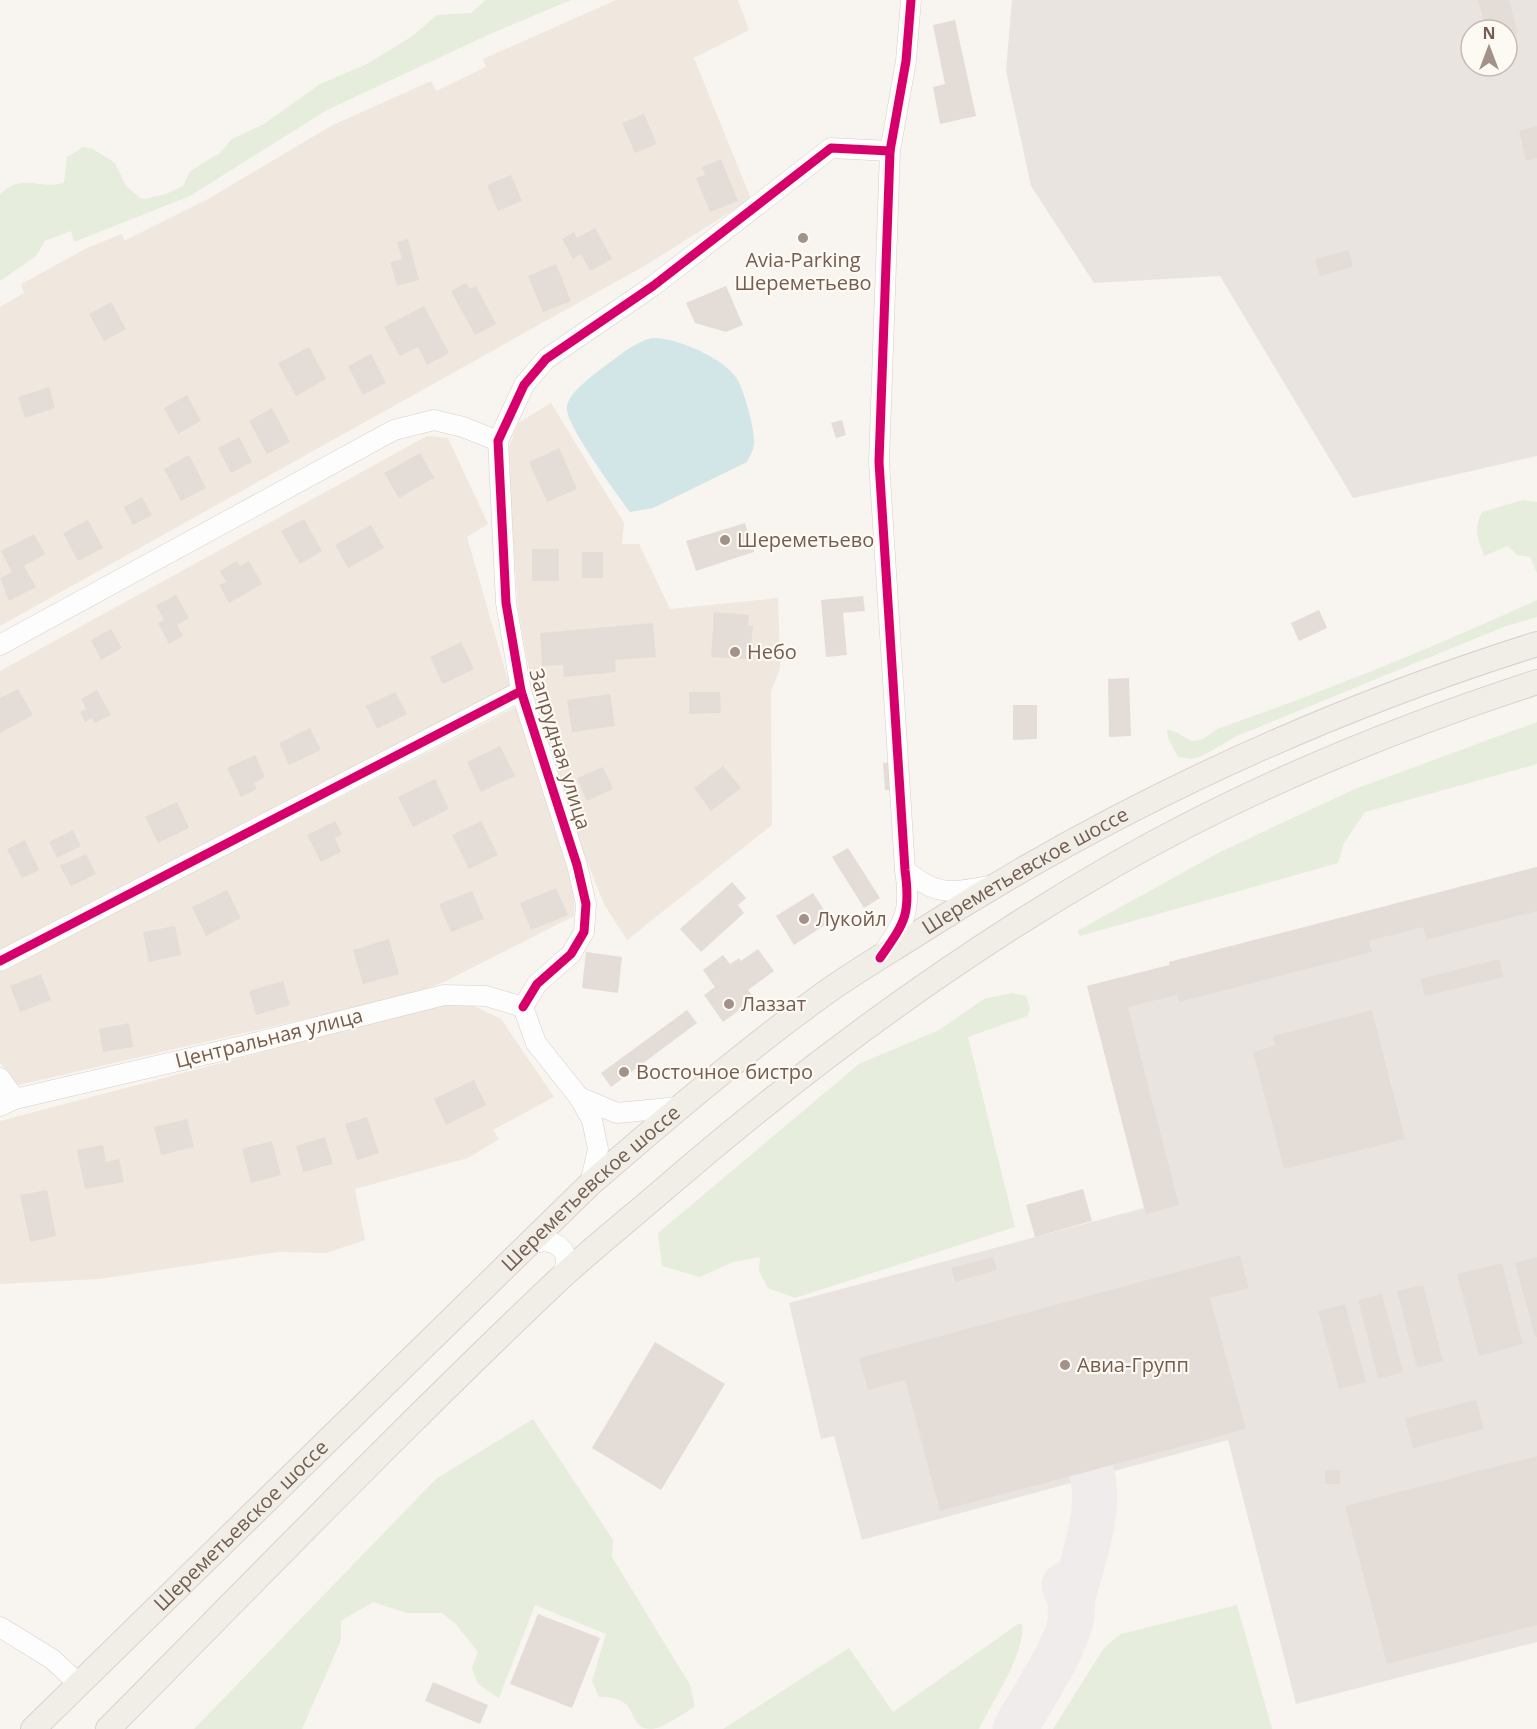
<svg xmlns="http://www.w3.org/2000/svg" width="1537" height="1729" font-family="'Open Sans',sans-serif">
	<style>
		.residential { fill: #f0e7de }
		.industrial { fill: #eae4e0; fill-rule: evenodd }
		.green { fill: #e6eddc }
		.water { fill: #d2e5e7 }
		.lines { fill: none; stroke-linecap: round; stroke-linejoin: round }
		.taxiway { stroke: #efeceb; stroke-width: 45 }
		.building { fill: #e4ddd7 }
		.minor-casing { stroke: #d5d0cb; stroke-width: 21 }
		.major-casing { stroke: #d9d1cd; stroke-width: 26 }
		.minor { stroke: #fefdfd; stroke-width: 20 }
		.major { stroke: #f1eee8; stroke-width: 24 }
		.cycleway-casing { stroke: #fdf9f3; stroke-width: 13 }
		.cycleway { stroke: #d6006c; stroke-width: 9 }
		.poi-dot { fill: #a29289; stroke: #fdf9f3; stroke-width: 2 }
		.labels { text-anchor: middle; stroke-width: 4.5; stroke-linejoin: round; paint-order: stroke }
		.poi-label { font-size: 20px; fill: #745d51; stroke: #fdf9f3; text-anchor: start }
		.street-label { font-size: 20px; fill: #745d51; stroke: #fdf9f3 }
	</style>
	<rect width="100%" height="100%" fill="#f8f4f0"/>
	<!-- residential -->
	<g class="residential">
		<path d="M616 0H738L749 30 694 58 751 199 646 265 0 626V307L24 293 21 284 89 247 122 234 124 241 208 199 331 126 431 81 436 91 486 67 483 59Z"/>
		<path d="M551 403 624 523 622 544H639L670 609 778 598 780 668 771 692 772 825 627 940 604 904 570 818 532 687 518 608 507 453 518 423Z"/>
		<path d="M427 436 448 438 488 524 467 537 510 687 0 951V671Z"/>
		<path d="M516 707 574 891V916L444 982 405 996 14 1086 0 1062V972Z"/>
		<path d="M461 1000 501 1019 554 1097 493 1130 499 1139 468 1158 355 1189 365 1240 326 1253 278 1252 99 1279 0 1284V1121Z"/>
	</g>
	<!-- industrial -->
	<g class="industrial">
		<path d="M1012 0H1537V456L1353 498 1220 276 1094 283 1031 186 1006 71ZM1471 30H1507V66H1471Z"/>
		<path d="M1537 867V1642L1296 1704 1228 1440 862 1540 834 1436 821 1439 789 1303 1144 1208 1087 986 1169 965V962Z"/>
	</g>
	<!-- green -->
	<g class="green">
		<path d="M486 0H571L490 34 327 110 190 196 74 242 71 231 45 241 36 256 0 281V194C23 172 39 190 64 183L67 157 83 147 93 149 115 163 126 186 140 198 145 199 166 194 183 186 190 171 220 153 232 139 264 124 320 84 367 64 411 37 437 15 471 13Z"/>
		<path d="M1523 500 1537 502V573L1530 557 1517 555 1508 546 1484 556C1478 538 1473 530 1482 512Z"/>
		<path d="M1537 600V617L1506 626 1237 736 1204 755 1192 759 1178 757 1168 738 1167 730C1189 732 1187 754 1217 729 1326 691 1432 648 1537 600Z"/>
		<path d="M1537 722V764L1365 812 1344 843 1338 863 1080 936 1077 931 1222 851 1355 789Z"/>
		<path d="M1012 993 1026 996 1030 1009 1027 1016 968 1037 1015 1227 795 1298 768 1288 759 1271 760 1257 733 1262 700 1277 662 1266 658 1233 859 1064 939 1030 984 999Z"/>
		<path d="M533 1419 613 1540 612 1557 690 1685 695 1707C682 1714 665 1727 652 1729 636 1729 635 1718 629 1708 623 1698 610 1697 599 1697L592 1681 606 1634 535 1605 499 1698 478 1684 472 1668 478 1652 456 1624 442 1613H407L373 1602 341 1621V1640L302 1729H194L436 1479Z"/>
		<path d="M1237 1605 1272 1729H1053L1104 1648 1121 1634Z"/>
		<path d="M1018 1624H1022C1026 1653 992 1702 979 1729H723L849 1648 893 1712Z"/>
	</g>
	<!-- water -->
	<path class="water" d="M652 338C674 336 726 359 737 379 744 390 756 433 754 445 753 451 749 457 747 462L653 508 630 512C618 495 563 422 567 406 569 393 591 377 601 369 617 358 632 343 652 338Z"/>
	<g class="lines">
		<!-- taxiway -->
		<g class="taxiway">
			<path d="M1070 1609C1079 1571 1104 1508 1091 1471"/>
			<path d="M1015 1729C1032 1698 1066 1649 1072 1616 1074 1605 1068 1595 1064 1585"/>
		</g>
	</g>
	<!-- building -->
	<g class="building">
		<path d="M1478 0H1509L1518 34 1507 37V30H1486Z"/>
		<path d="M955 20 976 116 940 124 933 87 945 84 933 25Z"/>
		<path d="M644 114 657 144 635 153 622 123Z"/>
		<path d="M1537 126V158L1526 161 1519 131Z"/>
		<path d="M721 159 738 201 710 212 696 178 705 175 702 167Z"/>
		<path d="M511 175 522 201 498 211 487 185Z"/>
		<path d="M595 228 612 259 590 271 581 254 573 259 562 239 574 232 577 238Z"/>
		<path d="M408 239 419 280 397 286 390 262 402 259 397 242Z"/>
		<path d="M1349 250 1353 267 1320 276 1315 259Z"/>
		<path d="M556 264 571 301 543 312 528 276Z"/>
		<path d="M466 283 470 289 476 286 496 324 475 335 451 291Z"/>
		<path d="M726 286 743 325 726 332 695 323 686 303Z"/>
		<path d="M111 302 126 329 104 341 89 314Z"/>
		<path d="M424 306 449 353 427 365 418 347 400 356 384 327Z"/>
		<path d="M309 347 326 379 296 396 278 363Z"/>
		<path d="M371 354 386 383 363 395 348 366Z"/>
		<path d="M49 387 55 408 25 418 18 397Z"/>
		<path d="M187 395 201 421 178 434 164 408Z"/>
		<path d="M272 408 290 442 267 454 249 421Z"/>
		<path d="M842 420 846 435 836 438 831 423Z"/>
		<path d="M239 437 252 462 231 473 218 448Z"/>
		<path d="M559 448 577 489 547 502 529 462Z"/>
		<path d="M420 453 434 478 399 498 384 473Z"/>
		<path d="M189 455 206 488 181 501 164 469Z"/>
		<path d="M142 497 152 515 133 525 124 507Z"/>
		<path d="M304 519 322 551 300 564 281 531Z"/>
		<path d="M88 520 103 548 78 561 63 533Z"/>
		<path d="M745 523 754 552 696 571 686 541Z"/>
		<path d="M371 525 384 548 348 568 335 545Z"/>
		<path d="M34 534 45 554 24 566 36 587 9 601 0 578 12 572 1 551Z"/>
		<rect x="532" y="549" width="27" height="32"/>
		<rect x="582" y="552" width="21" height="26"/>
		<path d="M237 561 240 566 249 561 262 584 229 603 219 585 226 582 220 571Z"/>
		<path d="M176 595 189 618 177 625 183 636 169 644 158 623 164 620 156 605Z"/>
		<path d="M863 596 865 611 843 613 847 655 826 657 821 600Z"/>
		<path d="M1319 610 1327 628 1299 641 1291 623Z"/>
		<path d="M714 612 749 615 748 625 753 626 751 647H746V659L711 657Z"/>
		<path d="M653 623 656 657 615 660 616 672 564 677 563 665 542 666 540 633Z"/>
		<path d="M111 629 122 648 101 660 91 640Z"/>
		<path d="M461 642 474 669 443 684 430 657Z"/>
		<path d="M1129 678 1131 736 1109 737 1108 679Z"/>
		<path d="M18 689 33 715 0 733V698Z"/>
		<path d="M97 690 111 715 95 723 92 718 85 722 80 712 86 709 81 699Z"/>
		<path d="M395 692 407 714 377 729 366 706Z"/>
		<path d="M689 692H720L721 713 689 714Z"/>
		<path d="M610 694 615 726 572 732 567 700Z"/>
		<path d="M1013 705H1037V739L1013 740Z"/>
		<path d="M310 728 321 750 289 765 279 743Z"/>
		<path d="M500 746 515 776 481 792 467 762Z"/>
		<path d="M255 755 265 777 254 783 257 789 241 797 227 768Z"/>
		<path d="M893 762 894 790H885L883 763Z"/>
		<path d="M723 766 741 788 711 811 694 788Z"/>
		<path d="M603 767 613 789 587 801 577 778Z"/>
		<path d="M435 779 449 809 413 827 398 797Z"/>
		<path d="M177 802 189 828 158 843 145 817Z"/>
		<path d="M335 821 342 834 335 838 341 852 321 862 307 835Z"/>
		<path d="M481 821 498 855 469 869 452 835Z"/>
		<path d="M73 830 81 846 57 858 49 842Z"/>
		<path d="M25 840 39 870 22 878 7 849Z"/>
		<path d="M848 848 880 898 864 908 832 857Z"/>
		<path d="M86 854 96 874 71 886 60 866Z"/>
		<path d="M1537 867V911L1426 940 1423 927 1369 941 1372 952 1179 1002 1177 995 1128 1007 1179 1205 1146 1214 1087 986 1170 965 1169 962Z"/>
		<path d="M732 882 746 898 738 905 744 913 701 952 680 929Z"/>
		<path d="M556 888 568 915 531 930 520 903Z"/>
		<path d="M227 890 241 918 206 936 192 907Z"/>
		<path d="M472 891 484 919 451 932 439 904Z"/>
		<path d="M813 893 831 921 794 945 776 916Z"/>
		<path d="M175 926 181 955 149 962 143 932Z"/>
		<path d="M389 939 399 974 363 984 353 950Z"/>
		<path d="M758 949 774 971 748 990 755 999 723 1022 704 995 715 987 703 970 723 955 730 964 739 958 741 961Z"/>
		<path d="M586 952 622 957 618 993 582 988Z"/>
		<path d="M1499 959 1504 977 1425 996 1420 979Z"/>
		<path d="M41 974 51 1000 20 1012 10 986Z"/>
		<path d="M283 981 290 1005 256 1015 249 991Z"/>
		<path d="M687 1010 697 1023 611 1087 601 1073Z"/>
		<path d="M1372 1010 1405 1139 1284 1169 1253 1052 1275 1046 1273 1036Z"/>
		<path d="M129 1023 133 1047 103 1052 99 1029Z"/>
		<path d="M474 1080 486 1105 446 1125 434 1099Z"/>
		<path d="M367 1117 379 1153 357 1160 345 1124Z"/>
		<path d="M187 1119 194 1147 161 1155 154 1127Z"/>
		<path d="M325 1137 333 1164 303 1172 296 1146Z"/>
		<path d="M272 1141 281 1175 251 1183 242 1149Z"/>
		<path d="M103 1145 106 1162 119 1159 124 1182 85 1189 77 1150Z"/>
		<path d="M1083 1189 1092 1221 1035 1237 1026 1205Z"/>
		<path d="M47 1190 56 1236 30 1242 20 1195Z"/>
		<path d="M1240 1255 1249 1288 1210 1298 1246 1429 940 1511 905 1380 868 1390 859 1358Z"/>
		<path d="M993 1257 997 1270 955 1282 951 1268Z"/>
		<path d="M1537 1257V1337H1535L1515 1263Z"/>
		<path d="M1502 1263 1523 1344 1479 1356 1457 1274Z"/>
		<path d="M1423 1285 1443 1361 1417 1368 1397 1291Z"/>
		<path d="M1382 1294 1403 1372 1378 1379 1358 1300Z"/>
		<path d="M1345 1304 1366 1382 1339 1389 1318 1311Z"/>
		<path d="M655 1342 725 1384 661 1490 592 1448Z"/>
		<path d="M1476 1400 1484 1429 1413 1448 1405 1418Z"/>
		<path d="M1537 1456V1625L1387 1664 1345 1506Z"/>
		<rect x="1325" y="1470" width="15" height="14"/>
		<path d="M538 1614 600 1638 572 1708 510 1684Z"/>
		<path d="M433 1682 488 1705 480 1724 425 1701Z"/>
	</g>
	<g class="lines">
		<!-- minor casing -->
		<g class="minor-casing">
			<g id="minor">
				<path d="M0 645 394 430 434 420 463 427 498 441"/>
				<path d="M905 870C936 896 951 893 989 886"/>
				<path d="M883 953C906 920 911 910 905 870L879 462 890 151 906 61 911 0"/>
				<path d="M0 961 521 691"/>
				<path d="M523 1007 537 984 571 954 584 932 586 904 577 865 521 691 506 603 498 441 524 385 546 359 653 286 831 148 890 151"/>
				<path d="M523 1007 536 1043 579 1097 592 1120 598 1149 590 1184"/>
				<path d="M0 1078 15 1099"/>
				<path d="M579 1097 617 1113 679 1107"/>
				<path d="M0 1106 15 1099 242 1046 444 995 486 996 523 1007"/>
				<path d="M527 1247C553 1230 580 1255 558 1279"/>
				<path d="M0 1627 52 1659 79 1684"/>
			</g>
		</g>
		<!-- major casing -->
		<g class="major-casing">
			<g id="major">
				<path id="s1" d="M33 1729 590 1184C665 1119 741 1054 821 996 854 972 889 952 923 930 1114 808 1321 712 1537 644"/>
				<path d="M108 1729C256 1580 402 1428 554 1284 589 1251 627 1221 663 1190 804 1068 954 957 1116 864 1249 788 1392 729 1537 682"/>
			</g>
		</g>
		<!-- minor -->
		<use href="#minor" class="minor"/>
		<!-- major -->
		<use href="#major" class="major"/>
		<!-- cycleway casing -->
		<g class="cycleway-casing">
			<g id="cycleway">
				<path d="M880 958C905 922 911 915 905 870L879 462 890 151 906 61 911 0"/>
				<path d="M0 961 521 691"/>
				<path d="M523 1007 537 984 571 954 584 932 586 904 577 865 521 691 506 603 498 441 524 385 546 359 653 286 831 148 890 151"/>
			</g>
		</g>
		<!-- cycleway -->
		<use href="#cycleway" class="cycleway"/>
	</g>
	<!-- markers -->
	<g class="poi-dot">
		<circle cx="803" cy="238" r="6"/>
		<circle cx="725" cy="540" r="6"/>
		<circle cx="735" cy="652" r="6"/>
		<circle cx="804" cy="919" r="6"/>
		<circle cx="729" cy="1004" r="6"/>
		<circle cx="624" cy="1072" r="6"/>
		<circle cx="1065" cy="1365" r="6"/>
	</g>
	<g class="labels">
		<!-- poi labels -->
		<g class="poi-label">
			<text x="803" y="267" text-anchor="middle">Avia-Parking<tspan x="803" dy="23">Шереметьево</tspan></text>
			<text x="737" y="547">Шереметьево</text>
			<text x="747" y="659">Небо</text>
			<text x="816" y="926">Лукойл</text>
			<text x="741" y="1011">Лаззат</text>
			<text x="636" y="1079">Восточное бистро</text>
			<text x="1077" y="1372">Авиа-Групп</text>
		</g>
		<!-- street labels -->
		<g class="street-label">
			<text transform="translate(560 749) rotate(73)" y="7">Запрудная улица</text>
			<text dy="7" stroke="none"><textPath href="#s1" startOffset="1317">Шереметьевское шоссе</textPath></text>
			<text transform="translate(269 1038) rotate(-14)" y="7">Центральная улица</text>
			<text dy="7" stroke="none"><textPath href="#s1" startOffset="777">Шереметьевское шоссе</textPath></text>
			<text dy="7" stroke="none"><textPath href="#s1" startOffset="291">Шереметьевское шоссе</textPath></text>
		</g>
	</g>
	<!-- north arrow -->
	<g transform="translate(1489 48)"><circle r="28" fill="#fdf9f3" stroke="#c6bbb2" stroke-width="1.5"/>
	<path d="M0-4.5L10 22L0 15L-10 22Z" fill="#a29289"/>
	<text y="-9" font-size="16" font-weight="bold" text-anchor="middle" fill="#745d51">N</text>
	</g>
</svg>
